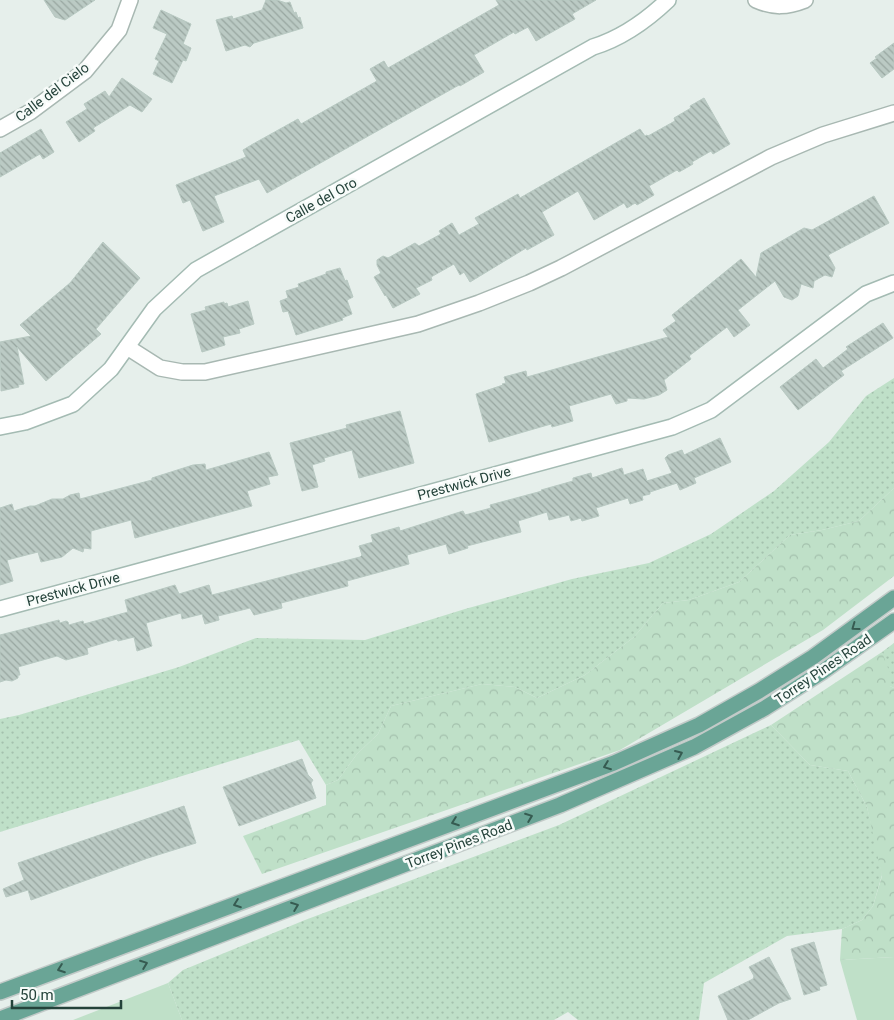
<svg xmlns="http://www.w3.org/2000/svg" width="894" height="1020" font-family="Roboto,sans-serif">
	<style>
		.grass { fill: url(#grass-dots) }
		.forest { fill: url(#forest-crowns) }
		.green { fill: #bfe0c8 }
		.building { fill: url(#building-back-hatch); stroke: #b8c9c2 }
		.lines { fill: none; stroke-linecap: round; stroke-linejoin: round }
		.street-casing { stroke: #a8b8b2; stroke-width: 18 }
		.secondary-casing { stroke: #a4bbb3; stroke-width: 18 }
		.primary-casing { stroke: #c2cac8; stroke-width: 18 }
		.street { stroke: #fff; stroke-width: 15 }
		.secondary { stroke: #fff; stroke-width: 15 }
		.primary { stroke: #6aa596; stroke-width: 15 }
		.oneway { stroke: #365b51 }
		.labels { text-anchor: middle; stroke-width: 5; stroke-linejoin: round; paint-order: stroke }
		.street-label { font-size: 14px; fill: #24423a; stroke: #f7fbf9 }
	</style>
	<defs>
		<pattern id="grass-dots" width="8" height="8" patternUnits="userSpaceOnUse" patternTransform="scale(1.25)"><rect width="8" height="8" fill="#bfe0c8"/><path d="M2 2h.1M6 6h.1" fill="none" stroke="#a4c1ad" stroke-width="1.8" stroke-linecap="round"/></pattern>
		<pattern id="forest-crowns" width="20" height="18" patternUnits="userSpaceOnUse" patternTransform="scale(1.25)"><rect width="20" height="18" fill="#bfe0c8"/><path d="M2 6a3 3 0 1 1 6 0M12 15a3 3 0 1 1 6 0" fill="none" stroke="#a4c1ad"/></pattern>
		<pattern id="building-back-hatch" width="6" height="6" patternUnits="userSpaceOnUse" patternTransform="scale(1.25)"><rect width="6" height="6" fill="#bbcac4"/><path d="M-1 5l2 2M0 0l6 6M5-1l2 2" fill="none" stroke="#98a6a0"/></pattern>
	</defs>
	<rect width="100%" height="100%" fill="#e6efeb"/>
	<!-- grass -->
	<g class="grass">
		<path d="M894 378V488L859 521 822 530 790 535 739 582 689 600 663 603 634 637 585 675 537 698 515 687 482 684 391 706 378 734 357 754 338 780 326 785 299 740 0 832V719L19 715 179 667 256 638 365 640 465 609 572 579 649 563 711 534 774 491 829 442 866 396Z"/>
		<path d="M894 643V688L890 686 882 652Z"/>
		<path d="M771 725 810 765 848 771 867 807 877 847 882 875 873 906 862 920 842 929 787 936 704 983 699 1020H578L568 1012 554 1020H182L168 983 183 970 305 920 559 825Z"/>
	</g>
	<!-- forest -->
	<g class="forest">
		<path d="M894 488V576L823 630 620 750 262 874 243 836 326 805V785L338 780 357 754 378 734 391 706 482 684 515 687 537 698 585 675 634 637 663 603 689 600 739 582 790 535 822 530 859 521Z"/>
		<path d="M882 652 891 676 890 686 894 688V957L840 960 842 929 862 920 873 906 882 876 867 807 848 771 810 765 771 725Z"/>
	</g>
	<!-- green -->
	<g class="green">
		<path d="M894 957V1020H857L840 960Z"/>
		<path d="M168 983 182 1020H73Z"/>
	</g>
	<!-- building -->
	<g class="building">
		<path d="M44 0H95L65 20 55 17Z"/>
		<path d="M266 0H277L286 3 290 2 294 13 296 12 298 18 300 17 303 28 254 43 250 47 245 45 226 51 216 20 232 16 233 19 262 10Z"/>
		<path d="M496 0H596L572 14 575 19 536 41 528 27 515 34 514 32 474 55 484 72 460 86 459 85 267 193 259 179 214 196 224 222 203 231 190 200 183 203 176 185 246 157 243 150 253 144 298 119 301 124 377 81 370 69 384 61 388 68 499 5Z"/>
		<path d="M161 10 191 24 183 44 191 48 186 61 183 60 172 83 153 74 159 61 155 59 167 34 153 28Z"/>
		<path d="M894 43V69L882 78 870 63 877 58 875 57Z"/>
		<path d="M122 78 152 99 142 112 130 105 93 128 95 131 79 142 66 122 87 109 84 104 105 91 109 97Z"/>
		<path d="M704 98 730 144 713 154 711 151 692 162 693 164 679 172 677 170 649 186 654 195 637 205 635 203 627 208 624 203 594 220 578 191 542 212 554 235 527 250 526 248 470 282 464 272 460 275 454 264 431 277 432 280 416 288 420 294 393 308 386 295 385 296 374 277 381 273 377 265V260L383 256 388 258 415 243 419 246 441 234 439 231 452 223 459 235 479 224 475 218 518 194 520 198 640 129 645 136 647 135 648 136 675 121 674 118 691 108 690 106Z"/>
		<path d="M41 129 54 152 43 159 40 154 0 177V153Z"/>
		<path d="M874 196 889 223 828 255 835 268 832 277 825 275 814 281 813 288 801 284 798 296 792 300 784 297 775 281 738 310 750 325 734 337 727 327 689 356 691 359 664 380 667 390 659 395 644 399 627 398V401L616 404 611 394 569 406 573 421 552 427 551 424 489 442 476 394 503 385 502 384 506 383 504 377 526 371 527 377 668 337 663 330 676 321 672 315 741 259 756 277 761 253 804 228 812 230Z"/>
		<path d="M103 242 140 278 96 329 101 334 46 381 17 347 24 384 18 385 19 387 1 391 0 342 31 336 20 325 70 283Z"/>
		<path d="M340 268 345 281 347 280 353 297 347 300 352 314 342 318 343 320 296 335 288 311 283 312 280 301 288 298 286 291 299 287 298 284 326 274V272Z"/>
		<path d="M248 301 254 324 239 329 240 333 223 337 225 345 202 352 191 314 206 310 205 307 224 302V304L227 303 228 307Z"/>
		<path d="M883 323 893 338 841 371 844 375 798 410 780 387 816 359 823 368 848 349 846 347Z"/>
		<path d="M400 411 414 463 359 478 352 450 324 458 325 461 312 465 318 487 302 491 290 443 347 428 346 425Z"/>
		<path d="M720 438 731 462 694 478 696 483 680 490 677 483 650 492V494L642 496 643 500 630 504 628 498 596 508 599 516 582 521 581 518 571 521 569 515 549 520 547 512 518 521 521 532 467 546 468 548 449 554 446 544 407 555 409 564 347 581 348 586 281 603 282 608 254 615 250 608 218 616 219 620 205 624 202 614 182 619 181 613 146 623 152 646 137 651 134 637 118 641 117 639 87 648 88 654 66 660 57 656 18 667 20 675H18V678L12 681 6 680 0 682V635L59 620 60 623 66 621 68 622 69 625 83 621 84 624 128 612 125 600 175 585 179 594 209 585 212 595 360 557 362 555 359 546 373 542 371 535 399 527 400 531 463 511 465 515 491 508 490 505 542 491 541 490 573 481V478L591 473 592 478 622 468 624 475 643 469 647 481 672 473 665 458 668 455 682 450 684 455Z"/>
		<path d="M269 452 278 475 268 477 270 484 247 491 252 506 135 538 131 520 91 531V549L84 548 83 552 73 548 62 557 41 562 38 552 7 560 13 581 0 585V508L12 504 14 511 30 506H35L52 499H63L70 495 79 493 80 499 152 480V478L193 465 205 464 206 470Z"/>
		<path d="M302 759 308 775 313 780 311 783 316 798 239 826 223 787Z"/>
		<path d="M184 806 196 843 148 858 31 900 28 890 6 897 3 889 24 880 18 863Z"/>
		<path d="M814 942 827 985 819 987 820 990 804 995 791 949Z"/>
		<path d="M769 957 791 999 779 1003 748 1020H728L718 996 753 979 754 976 749 967Z"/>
	</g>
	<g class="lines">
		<!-- street casing -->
		<g class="street-casing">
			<g id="street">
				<path d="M756 0C774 8 787 7 805 0"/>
				<path d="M0 129 30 112 85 71 119 30 130 0"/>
				<path d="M127 347 160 368 182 372H205L418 324 479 303 529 283 561 268 771 157 823 135 894 113"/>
			</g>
		</g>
		<!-- secondary casing -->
		<g class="secondary-casing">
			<g id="secondary">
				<path d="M0 427 25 422 73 404 111 369 154 309 196 270 593 47C622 38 647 20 668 0"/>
				<path d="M0 609 672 427 711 410 866 294 894 283"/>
			</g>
		</g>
		<!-- primary casing -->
		<g class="primary-casing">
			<g id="primary">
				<path d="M0 992 614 763 699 725 759 691 813 657 894 598"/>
				<path d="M0 1019 560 805 694 747 765 708 822 672 894 621"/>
			</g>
		</g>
		<!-- street -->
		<use href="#street" class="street"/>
		<!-- secondary -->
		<use href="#secondary" class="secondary"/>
		<!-- primary -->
		<use href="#primary" class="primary"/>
	</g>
	<!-- one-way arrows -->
	<defs><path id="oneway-chevron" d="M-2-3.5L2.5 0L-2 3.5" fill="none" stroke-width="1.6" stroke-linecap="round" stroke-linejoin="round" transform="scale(1.25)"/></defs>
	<g class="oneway">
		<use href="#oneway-chevron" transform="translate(855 627) rotate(144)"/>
		<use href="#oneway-chevron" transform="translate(679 754) rotate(-23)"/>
		<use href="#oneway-chevron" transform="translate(607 766) rotate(159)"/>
		<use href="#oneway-chevron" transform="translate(529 817) rotate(-21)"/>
		<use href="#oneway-chevron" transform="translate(455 822) rotate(160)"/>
		<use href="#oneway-chevron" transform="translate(237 904) rotate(160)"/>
		<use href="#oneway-chevron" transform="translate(295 906) rotate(-21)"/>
		<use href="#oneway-chevron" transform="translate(144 964) rotate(-21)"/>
		<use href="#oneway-chevron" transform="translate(61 969) rotate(160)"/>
	</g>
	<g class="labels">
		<!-- street labels -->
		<g class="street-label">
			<text transform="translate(52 92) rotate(-37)" y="5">Calle del Cielo</text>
			<text transform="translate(321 200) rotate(-29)" y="5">Calle del Oro</text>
			<text transform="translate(464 483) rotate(-15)" y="5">Prestwick Drive</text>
			<text transform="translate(73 589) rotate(-15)" y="5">Prestwick Drive</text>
			<text transform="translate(823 669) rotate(-34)" y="5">Torrey Pines Road</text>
			<text transform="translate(459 844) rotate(-21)" y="5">Torrey Pines Road</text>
		</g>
	</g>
	<!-- scale -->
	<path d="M12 1000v8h109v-8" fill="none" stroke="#24423a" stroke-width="2.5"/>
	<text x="20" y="1000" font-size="15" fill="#24423a" stroke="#f7fbf9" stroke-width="4" paint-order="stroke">50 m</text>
</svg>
